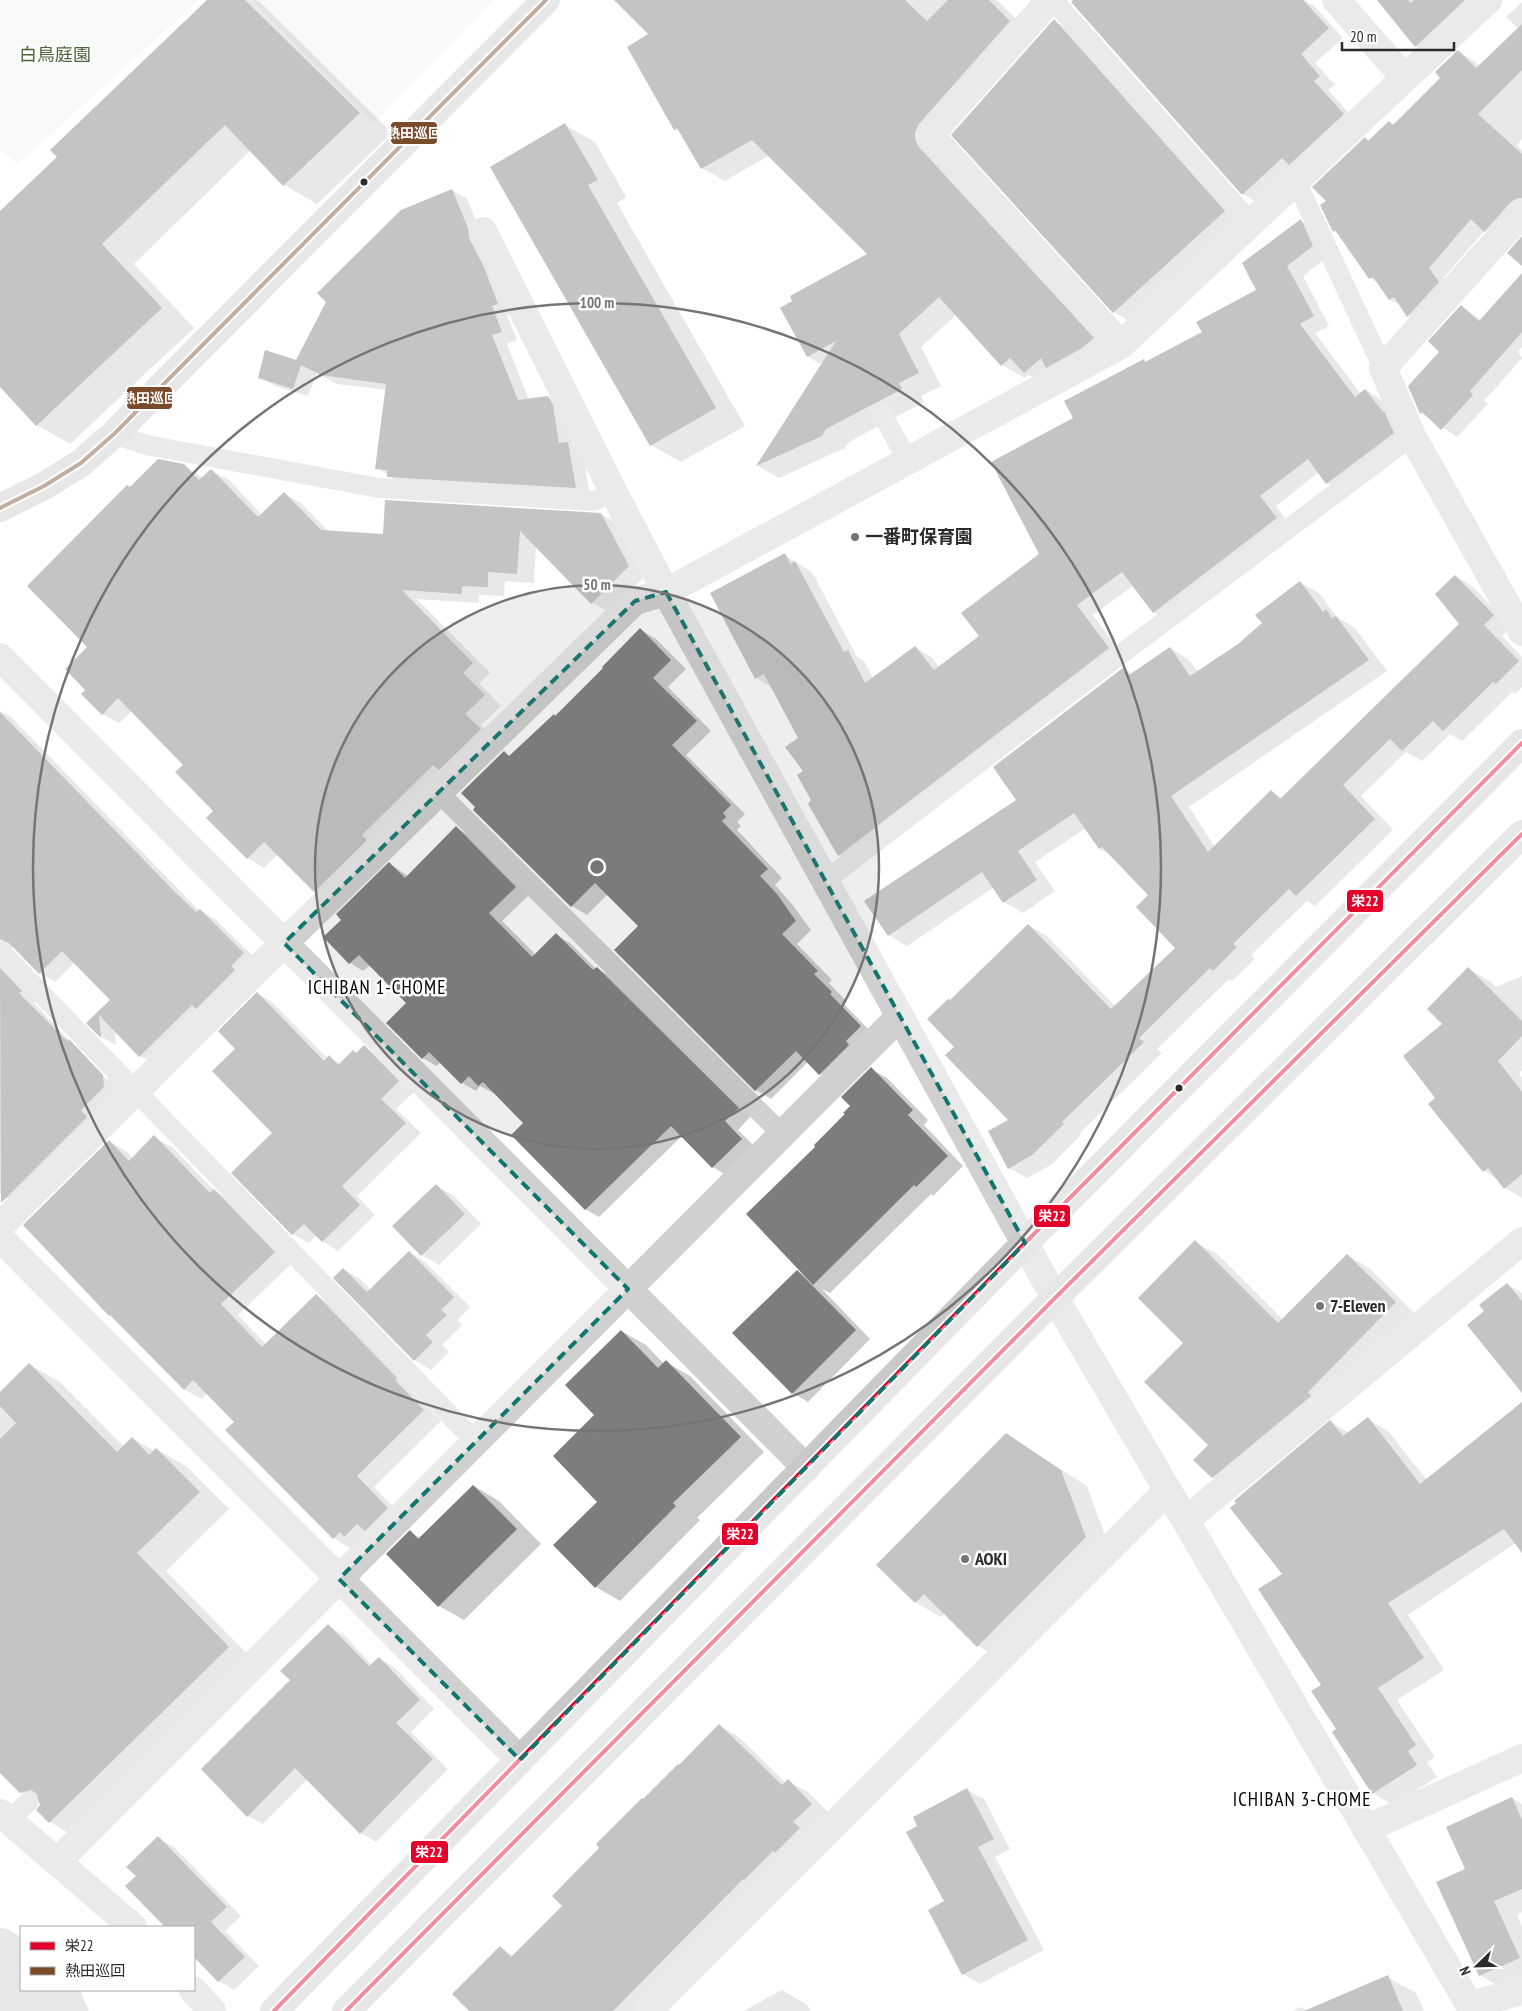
<svg xmlns="http://www.w3.org/2000/svg" width="1522" height="2011" font-family="'PT Sans Narrow','Noto Sans JP',sans-serif">
	<style>
		.green { fill: #eef3ea }
		.shadow { fill: #0003 }
		.building { fill: #7d7d7d }
		.lines { fill: none; stroke-linecap: round; stroke-linejoin: round }
		.lane { stroke: #d0d0d0; stroke-width: 20 }
		.street { stroke: #d0d0d0; stroke-width: 28 }
		.secondary { stroke: #c9c9c9; stroke-width: 28 }
		.bus-1-casing { stroke: #fff; stroke-width: 8 }
		.bus-2-casing { stroke: #fff; stroke-width: 8 }
		.bus-1 { stroke: #e4002b; stroke-width: 4 }
		.bus-2 { stroke: #7a4b2a; stroke-width: 4 }
		.marked { fill: none; stroke: #0f766e; stroke-width: 4; stroke-dasharray: 10 6; stroke-linejoin: round }
		.ring { fill: none; stroke: #757575; stroke-width: 2.5 }
		.bus-dot { fill: #2b2b2b; stroke: #fff; stroke-width: 2 }
		.poi-dot { fill: #757575; stroke: #fff; stroke-width: 2 }
		.labels { text-anchor: middle; stroke-width: 5; stroke-linejoin: round; paint-order: stroke }
		.park-label { font-size: 18px; fill: #4d653b; stroke: #fff }
		.poi-label { font-size: 18px; font-weight: bold; fill: #2b2b2b; stroke: #fff; text-anchor: start }
		.neighbourhood-label { font-size: 19px; letter-spacing: 1px; fill: #000; stroke: #fff }
		.centre { fill: #757575; stroke: #fff; stroke-width: 2.5 }
		.ring-label { font-size: 15px; text-anchor: middle; font-weight: bold; fill: #757575; stroke: #fff; stroke-width: 5; stroke-linejoin: round; paint-order: stroke }
		.line-badge { stroke: #fff; stroke-width: 2 }
		.badge-label { font-size: 14px; text-anchor: middle; font-weight: bold; fill: #fff }
	</style>
	<rect width="100%" height="100%" fill="#fff"/>
	<!-- green -->
	<g class="green">
		<path d="M0 0H199L18 164 0 149Z"/>
		<path d="M252 0H494L373 123Z"/>
	</g>
	<!-- shadow -->
	<g class="shadow">
		<path d="M208 0H256L260 2 392 133 317 204 284 185 251 150 134 264 194 328 70 444 37 425 0 385V213L59 157Z"/>
		<path d="M628 0H997L1032 35 941 137 1115 351 1047 385 1028 375 1025 378 1002 365 956 315 921 347 941 386 921 396 924 402 849 442 845 448 779 478 758 466 822 365 807 356 869 254 770 155 725 181 702 168 682 133 674 129 650 34Z"/>
		<path d="M1074 0H1304L1314 6 1343 38 1315 63 1335 85 1328 90 1358 123 1258 203 1243 194Z"/>
		<path d="M1380 0H1490L1432 56 1416 46Z"/>
		<path d="M1522 2V139L1517 145 1522 150V216L1501 240 1485 230 1444 277 1454 292 1424 325 1408 316 1402 306 1390 300 1379 284 1370 278 1339 234 1334 231 1327 201 1365 139 1370 141 1389 122 1395 125 1442 78 1458 51 1474 61 1480 67 1519 29 1506 17Z"/>
		<path d="M1054 21 1069 29 1239 220 1129 321 1114 312Z"/>
		<path d="M565 125 595 142 626 197 617 203 745 426 681 462 651 445Z"/>
		<path d="M452 190 467 199 513 312 507 315 517 340 507 344 529 400 548 397 563 406 568 415 573 445 583 452 590 496 404 485 377 468 387 390 337 384 317 373 308 396 275 386 260 377 297 361Z"/>
		<path d="M1301 221 1317 230 1329 256 1303 276 1329 326 1315 333 1361 394 1366 390 1382 400 1410 443 1343 492 1327 483 1319 472 1276 506 1292 528 1170 621 1154 612 1134 585 1093 615 1125 658 855 864 839 855 813 801 804 771 799 738 772 688 756 678 784 555 812 572 857 657 864 661 873 679 915 647 931 657 940 668 981 637 1041 554 1074 419 1144 361 1146 362 1203 332 1258 290Z"/>
		<path d="M1522 275V347L1518 352 1522 358 1484 401 1488 404 1457 437 1421 413 1441 352 1461 306 1481 320Z"/>
		<path d="M183 465 203 478 212 471 229 480 262 515 284 494 301 503 329 532 384 535 601 514 618 524 645 576 609 612 592 603 536 546 534 583 505 581 504 596 479 595V603L417 599 490 673 479 683 501 706 481 725 497 740 332 901 315 891 278 854 264 868 247 858 185 765 132 711 119 723 102 714 87 690 88 647 131 488Z"/>
		<path d="M1455 576 1473 587 1511 627 1502 636 1522 657V687L1515 694 1512 692 1462 741 1450 734 1422 761 1406 752 1361 796 1393 830 1315 906 1307 901 1251 955 1255 959 1232 981 1229 979 1157 1049 1162 1053 1080 1133 1081 1135 1051 1165 1027 1178 1009 1168 1010 1120 956 1047 950 1001 1028 925 1047 936 1116 1007 1177 948 1150 895 1112 856 1100 849 1086 828 1035 862 1055 891 1023 913 1004 902 994 887 907 946 889 935 1018 800 1124 668 1133 674 1170 648 1188 659 1198 672 1238 645 1263 623 1300 583 1319 593 1337 617 1355 628 1387 671 1189 807 1215 847 1271 791 1283 798 1461 624Z"/>
		<path d="M641 630 656 639 686 669 668 687 711 731 686 755 745 814 737 822 741 826 737 830 782 878 775 885 792 904 811 930 797 944 832 980 829 983 847 1002 844 1004 875 1036 835 1083 820 1074 808 1062 771 1099 756 1090 639 926 608 894 587 915 572 906 474 810 504 752 511 757 556 717Z"/>
		<path d="M0 711 10 716 190 901 199 911 215 919 259 962 155 1064 140 1056 115 1029 116 1045 102 1037 88 1023 112 1000 75 962 55 982 40 973 14 947 7 951 36 1000 34 1003 107 1080 109 1078 76 1045 85 1050 118 1085 119 1096 21 1207 5 1198 0 1193Z"/>
		<path d="M456 828 470 836 529 895 502 921 536 955 556 935 570 943 596 969 611 976 751 1116 738 1130 755 1147 726 1175 713 1167 682 1136 599 1217 585 1209 525 1123 495 1092 493 1093 480 1086 476 1091 462 1083 441 1062 436 1066 423 1058 408 1003 370 965 363 971 350 963 343 920 390 864 408 876Z"/>
		<path d="M1468 969 1490 981 1496 987 1522 976V1070L1519 1074 1522 1078V1198L1505 1188 1497 1179 1484 1171 1437 1098 1444 1024Z"/>
		<path d="M257 993 273 1003 328 1059 329 1057 341 1064 354 1051 358 1054 364 1047 380 1056 415 1091 396 1109 421 1133 357 1196 375 1215 338 1251 322 1241 317 1235 309 1243 293 1234 274 1133 236 1049Z"/>
		<path d="M871 1069 887 1078 928 1120 924 1125 963 1166 933 1196 931 1194 830 1293 822 1289 870 1339 808 1402 793 1393 798 1271 805 1276 817 1147 815 1145 852 1106Z"/>
		<path d="M154 1137 172 1147 215 1191 232 1201 292 1263 238 1315 266 1344 316 1296 334 1306 414 1389 412 1391 441 1421 374 1487 405 1519 351 1549 334 1538 236 1422 208 1393 202 1399 184 1389 109 1141 127 1152 133 1158Z"/>
		<path d="M436 1186 453 1195 481 1224 439 1265 422 1255Z"/>
		<path d="M1195 1242 1217 1254 1283 1320 1347 1255 1369 1268 1417 1316 1234 1490 1212 1477 1210 1445 1184 1343Z"/>
		<path d="M409 1252 425 1262 470 1307 457 1320 462 1325 442 1345 449 1352 431 1370 415 1360 344 1269 360 1279 371 1290Z"/>
		<path d="M1507 1284 1522 1293V1391L1486 1312Z"/>
		<path d="M621 1331 646 1345 664 1364 666 1362 690 1376 764 1452 697 1518 700 1520 620 1601 596 1587 555 1545 599 1502 596 1415Z"/>
		<path d="M30 1365 60 1382 124 1447 132 1438 154 1451 156 1449 186 1466 229 1509 166 1571 258 1665 80 1840 50 1822 38 1810 41 1804 21 1792 0 1771V1394Z"/>
		<path d="M1522 1403V1551L1516 1543 1408 1615 1444 1670 1397 1700 1435 1757 1427 1762 1437 1777 1393 1805 1373 1793 1334 1732 1338 1729 1283 1574 1331 1422 1349 1433 1368 1419 1388 1431 1427 1480Z"/>
		<path d="M1007 1435 1087 1486 1111 1552 1003 1660 978 1646 945 1613 941 1617 915 1602Z"/>
		<path d="M474 1486 499 1501 541 1544 464 1620 439 1606 410 1532 421 1538Z"/>
		<path d="M328 1626 344 1635 372 1665 379 1658 394 1667 434 1709 411 1732 448 1769 376 1842 361 1833 308 1779 263 1824 248 1816 292 1680Z"/>
		<path d="M720 1726 739 1737 786 1783 788 1781 808 1792 831 1815 642 2011H471L500 1947 514 1956 564 1906 601 1847 643 1800Z"/>
		<path d="M967 1790 984 1799 1010 1849 995 1857 1044 1950 980 1984 963 1974 945 1902 919 1826Z"/>
		<path d="M1512 1798 1522 1804V1912L1517 1915 1522 1927V1980L1503 1989 1480 1975 1467 1869Z"/>
		<path d="M158 1838 174 1847 241 1916 225 1931 259 1966 234 1990 219 1981 194 1955V1927H167L127 1886 137 1876Z"/>
		<path d="M0 1928 8 1929 21 1937V1990H80L89 2011H0Z"/>
		<path d="M1387 1977 1416 1993 1424 2011H1292L1301 2007 1308 2011Z"/>
		<path d="M782 1990 807 2005 811 2011H744Z"/>
	</g>
	<!-- building -->
	<g class="building">
		<path d="M207 0H245L360 113 283 186 225 125 102 244 162 308 36 426 0 387V211L57 157 50 150Z"/>
		<path d="M614 0H905L927 21 948 0H989L1010 21 918 125 915 132V139L918 146 1094 338 1082 348 1046 368 1041 358 1024 373 1010 358 1001 366 939 297 899 334 919 373 899 383 902 389 826 429 822 436 756 466 836 341 807 357 780 308 792 301 790 296 867 254 752 140 701 169 677 128 674 130 627 47 648 34Z"/>
		<path d="M1073 0H1303L1329 28 1301 54 1320 76 1314 81 1344 114 1289 165 1282 158 1242 195 1071 2Z"/>
		<path d="M1377 0H1408L1411 3 1414 0H1465L1415 47Z"/>
		<path d="M1054 19 1225 211 1113 313 951 135Z"/>
		<path d="M1522 24V70L1478 114 1522 154V198H1517L1510 203 1484 232 1471 219 1429 268 1439 282 1407 317 1394 297 1389 300 1373 277 1369 279 1335 230 1333 232 1320 205 1326 201 1312 187 1365 137 1368 141 1389 121 1393 125 1440 78 1435 72 1458 50 1476 68Z"/>
		<path d="M565 123 598 180 588 185 716 408 650 446 490 167Z"/>
		<path d="M452 189 468 228 469 238 484 267 498 304 492 306 502 332 492 335 518 400 548 396 553 405 559 443 568 442 576 488 387 477V470L375 469 386 384 321 375 301 365 293 389 258 378 265 350 296 360 326 302 317 293 401 210Z"/>
		<path d="M1301 219 1313 246 1287 266 1314 316 1300 324 1355 397 1365 389 1383 412 1384 411 1394 433 1326 484 1308 459 1260 496 1277 518 1153 613 1122 572 1077 605 1109 648 838 856 808 804 811 800 797 775 803 771 785 747 798 738 764 674 755 679 710 593 785 553 790 564 795 561 844 652 848 650 865 683 915 646 934 670 979 636 961 613 1039 554 991 462 1073 418 1064 401 1144 359 1145 362 1202 332 1196 322 1256 290 1242 263Z"/>
		<path d="M1522 236V266L1507 253Z"/>
		<path d="M1522 273V332L1470 391 1473 395 1441 430 1422 412 1420 414 1408 386 1439 352 1428 341 1461 305 1479 321Z"/>
		<path d="M158 459 184 464 199 480 211 469 258 517 284 492 321 530 383 534 385 500 601 513 629 566 591 604 520 531 517 574 488 572V587L462 586V594L402 590 473 663 463 673 485 695 465 714 481 729 439 770 433 765 362 835 367 840 314 892 264 842 247 859 206 818 213 811 175 772 183 765 118 698 102 715 81 694 85 690 65 669 87 647 27 586 127 485 130 487Z"/>
		<path d="M1455 575 1494 615 1484 625 1519 661 1496 684 1493 682 1443 731 1433 721 1402 751 1390 739 1343 785 1375 819 1296 896 1289 889 1233 944 1237 947 1213 971 1210 968 1139 1038 1144 1042 1062 1122 1064 1124 1032 1155 1008 1169 988 1131 1008 1120 945 1055 954 1047 927 1019 948 999 950 1000 1028 924 1111 1009 1175 948 1136 907 1148 895 1102 847 1099 849 1074 813 1018 851 1037 880 1003 903 982 872 888 936 864 901 1016 800 993 767 1124 667 1129 675 1170 647 1190 676 1238 644 1262 623 1255 615 1300 581 1323 612 1326 609 1332 618 1336 616 1369 660 1171 796 1208 852 1271 790 1280 799 1459 624 1435 594Z"/>
		<path d="M640 628 671 660 653 678 697 721 672 745 731 805 723 813 726 817 722 821 768 869 760 876 777 894 796 921 782 934 818 971 814 974 832 992 830 994 861 1026 846 1041 849 1045 819 1075 796 1051 755 1091 614 950 638 926 595 883 571 907 473 810 475 807 461 793 504 751 509 756 554 714 555 716 603 668 602 667Z"/>
		<path d="M0 712 174 891 196 912 200 909 244 953 231 966 235 970 196 1009 192 1005 139 1057 99 1015 101 1038 86 1023 110 1000 62 951 39 974 9 943 0 939Z"/>
		<path d="M456 826 516 887 489 913 532 957 556 933 593 970 597 967 739 1108 725 1121 742 1139 712 1168 671 1126 585 1210 511 1135 523 1123 483 1082 478 1086 469 1076 461 1084 429 1052 422 1059 386 1023 406 1003 359 955 349 964 323 937 341 920 336 914 389 862 405 878Z"/>
		<path d="M1468 967 1522 1021V1036L1498 1061 1522 1092V1174L1504 1189 1488 1168 1483 1172 1428 1104 1435 1098 1403 1056 1442 1024 1427 1009Z"/>
		<path d="M0 968 22 991 19 993 64 1038 68 1041 69 1039 103 1075 104 1087 81 1110 87 1117 1 1203Z"/>
		<path d="M257 992 324 1061 329 1055 338 1065 353 1050 356 1053 364 1045 399 1081 381 1099 406 1123 342 1186 360 1205 322 1242 304 1224 292 1235 231 1173 272 1133 212 1071 235 1049 218 1031Z"/>
		<path d="M871 1067 913 1110 908 1115 948 1156 916 1187 914 1185 813 1285 746 1214 815 1147 814 1145 845 1114 843 1113 850 1106 841 1097Z"/>
		<path d="M154 1135 210 1193 214 1189 275 1252 221 1304 262 1347 316 1294 397 1378 395 1380 424 1410 357 1476 388 1508 365 1531 357 1524 344 1537 340 1532 333 1539 225 1430 234 1422 193 1380 184 1390 110 1315 109 1316 23 1225 109 1140 129 1161Z"/>
		<path d="M436 1184 465 1214 421 1256 392 1226Z"/>
		<path d="M1195 1240 1278 1323 1347 1254 1396 1302 1308 1392 1311 1396 1212 1478 1193 1460 1208 1445 1144 1382 1183 1343 1138 1298Z"/>
		<path d="M409 1251 454 1297 441 1310 447 1315 426 1335 433 1342 414 1361 333 1278 343 1268 367 1292Z"/>
		<path d="M797 1270 856 1330 792 1394 732 1333Z"/>
		<path d="M1507 1283 1522 1301V1393L1467 1325 1484 1311 1479 1305Z"/>
		<path d="M621 1330 658 1368 666 1360 741 1437 673 1503 676 1506 595 1588 553 1545 597 1502 553 1456 594 1415 565 1385Z"/>
		<path d="M29 1363 117 1452 132 1437 149 1455 156 1448 200 1492 137 1553 229 1647 49 1823 36 1810 40 1805 37 1794 31 1790 20 1793 0 1773V1439L16 1423 0 1406V1392Z"/>
		<path d="M1522 1402V1553L1504 1529 1388 1603 1424 1658 1378 1688 1416 1745 1408 1751 1417 1765 1372 1794 1332 1732 1336 1729 1311 1691 1321 1685 1258 1589 1282 1574 1230 1508 1236 1503 1234 1501 1330 1420 1343 1436 1368 1417 1420 1484Z"/>
		<path d="M1006 1433 1061 1470 1086 1537 977 1647 924 1594 915 1603 876 1565Z"/>
		<path d="M473 1485 517 1529 438 1607 386 1554 410 1530 418 1539Z"/>
		<path d="M328 1624 369 1666 379 1657 420 1700 396 1723 433 1759 360 1834 295 1768 247 1817 201 1769 290 1680 280 1671Z"/>
		<path d="M719 1724 782 1785 788 1779 812 1804 793 1822 800 1828 775 1853 773 1851 744 1880 743 1879 613 2011H469L452 1994 500 1946 511 1957 562 1906 552 1896 599 1848 596 1844 642 1798 643 1799 678 1764 679 1765Z"/>
		<path d="M967 1788 994 1839 978 1847 1028 1940 962 1975 928 1910 944 1901 906 1832 917 1826 913 1817Z"/>
		<path d="M1512 1797 1522 1820V1889L1494 1901 1520 1958 1479 1976 1436 1882 1465 1869 1446 1827Z"/>
		<path d="M158 1836 227 1907 211 1922 245 1957 218 1982 194 1957V1927H165L125 1886 136 1876 126 1867Z"/>
		<path d="M1388 1975 1403 2011H1304Z"/>
	</g>
	<g class="lines">
		<!-- lane -->
		<g class="lane">
			<path d="M1053 0 1251 223"/>
			<path d="M1296 181 1383 368"/>
			<path d="M881 412 908 461"/>
			<path d="M114 434 146 445 379 488 593 501 614 493"/>
			<path d="M439 793 782 1134"/>
			<path d="M826 880 1117 657 1412 436"/>
			<path d="M0 951 475 1441"/>
			<path d="M9 1821 28 1802"/>
		</g>
		<!-- street -->
		<g class="street">
			<path d="M1050 0 930 135 1121 345"/>
			<path d="M1336 0 1405 78"/>
			<path d="M1522 213 1383 368 1412 436 1522 632"/>
			<path d="M483 231 614 493 666 592 1055 1298 1473 2011"/>
			<path d="M0 657 806 1468"/>
			<path d="M0 1226 284 943 635 601 666 592 1121 345 1488 0"/>
			<path d="M0 1238 520 1760"/>
			<path d="M1186 1520 1522 1241"/>
			<path d="M0 1813 133 1927"/>
			<path d="M1366 1829 1522 1758"/>
			<path d="M57 1862 900 1016"/>
			<path d="M193 1990 212 2011"/>
			<path d="M1470 2005 1522 1991"/>
			<path d="M648 2011 1168 1490"/>
		</g>
		<!-- secondary -->
		<g class="secondary">
			<path d="M0 508 44 486 81 463 114 434 546 0"/>
			<path d="M274 2011 1025 1243 1522 743"/>
			<path d="M346 2011 1055 1298 1522 834"/>
		</g>
		<!-- bus-1 casing -->
		<g class="bus-1-casing">
			<g id="bus-1">
				<path d="M274 2011 1025 1243 1522 743"/>
				<path d="M346 2011 1055 1298 1522 834"/>
			</g>
		</g>
		<!-- bus-2 casing -->
		<g class="bus-2-casing">
			<path id="bus-2" d="M0 508 44 486 81 463 114 434 546 0"/>
		</g>
		<!-- bus-1 -->
		<use href="#bus-1" class="bus-1"/>
		<!-- bus-2 -->
		<use href="#bus-2" class="bus-2"/>
	</g>
	<!-- marked area -->
	<path d="M0 0H1522V2011H0ZM666 592 1025 1243 520 1760 339 1579 628 1289 284 943 635 601Z" fill="#fff" fill-opacity=".55" fill-rule="evenodd"/>
	<path class="marked" d="M666 592 1025 1243 520 1760 339 1579 628 1289 284 943 635 601Z"/>
	<!-- distance rings -->
	<circle cx="597" cy="867" r="282" fill="#757575" fill-opacity=".12"/>
	<g class="ring">
		<circle cx="597" cy="867" r="282"/>
		<circle cx="597" cy="867" r="564"/>
	</g>
	<!-- markers -->
	<g class="bus-dot">
		<circle cx="364" cy="182" r="4.5"/>
		<circle cx="1179" cy="1088" r="4.5"/>
	</g>
	<g class="poi-dot">
		<circle cx="855" cy="537" r="5"/>
		<circle cx="1320" cy="1306" r="5"/>
		<circle cx="965" cy="1559" r="5"/>
	</g>
	<g class="labels">
		<!-- park labels -->
		<g class="park-label">
			<text x="55" y="61">白鳥庭園</text>
		</g>
		<!-- poi labels -->
		<g class="poi-label">
			<text x="865" y="543">一番町保育園</text>
			<text x="1330" y="1312">7-Eleven</text>
			<text x="975" y="1565">AOKI</text>
		</g>
		<!-- neighbourhood labels -->
		<g class="neighbourhood-label">
			<text x="377" y="994">ICHIBAN 1-CHOME</text>
			<text x="1302" y="1806">ICHIBAN 3-CHOME</text>
		</g>
	</g>
	<circle cx="597" cy="867" r="8" class="centre"/>
	<g class="ring-label">
		<text x="597" y="308">100 m</text>
		<text x="597" y="590">50 m</text>
	</g>
	<g class="line-badge">
		<rect x="390" y="121" width="48" height="24" rx="5" fill="#7a4b2a"/>
		<rect x="126" y="386" width="47" height="24" rx="5" fill="#7a4b2a"/>
		<rect x="1346" y="889" width="38" height="24" rx="5" fill="#e4002b"/>
		<rect x="1033" y="1204" width="38" height="24" rx="5" fill="#e4002b"/>
		<rect x="721" y="1522" width="38" height="24" rx="5" fill="#e4002b"/>
		<rect x="410" y="1840" width="39" height="24" rx="5" fill="#e4002b"/>
	</g>
	<g class="badge-label">
		<text x="414" y="138">熱田巡回</text>
		<text x="150" y="403">熱田巡回</text>
		<text x="1365" y="906">栄22</text>
		<text x="1052" y="1221">栄22</text>
		<text x="740" y="1539">栄22</text>
		<text x="429" y="1857">栄22</text>
	</g>
	<!-- legend -->
	<rect x="20" y="1926" width="175" height="65" fill="#ffffff" stroke="#aaaaaa"/>
	<rect x="30" y="1942" width="25" height="8" fill="#e4002b" stroke="#aaaaaa"/>
	<text x="65" y="1951" font-size="15" fill="#2b2b2b">栄22</text>
	<rect x="30" y="1967" width="25" height="8" fill="#7a4b2a" stroke="#aaaaaa"/>
	<text x="65" y="1976" font-size="15" fill="#2b2b2b">熱田巡回</text>
	<!-- north arrow -->
	<g transform="translate(1477 1966) rotate(247)" stroke="#ffffff" stroke-width="4" paint-order="stroke">
	<path d="M0-4L9 19L0 12L-9 19Z" fill="#2b2b2b"/>
	<text y="-8" font-size="14" font-weight="bold" text-anchor="middle" fill="#2b2b2b">N</text>
	</g>
	<!-- scale -->
	<path d="M1342 42v8h112v-8" fill="none" stroke="#2b2b2b" stroke-width="2.5"/>
	<text x="1350" y="42" font-size="15" fill="#2b2b2b" stroke="#ffffff" stroke-width="4" paint-order="stroke">20 m</text>
</svg>
